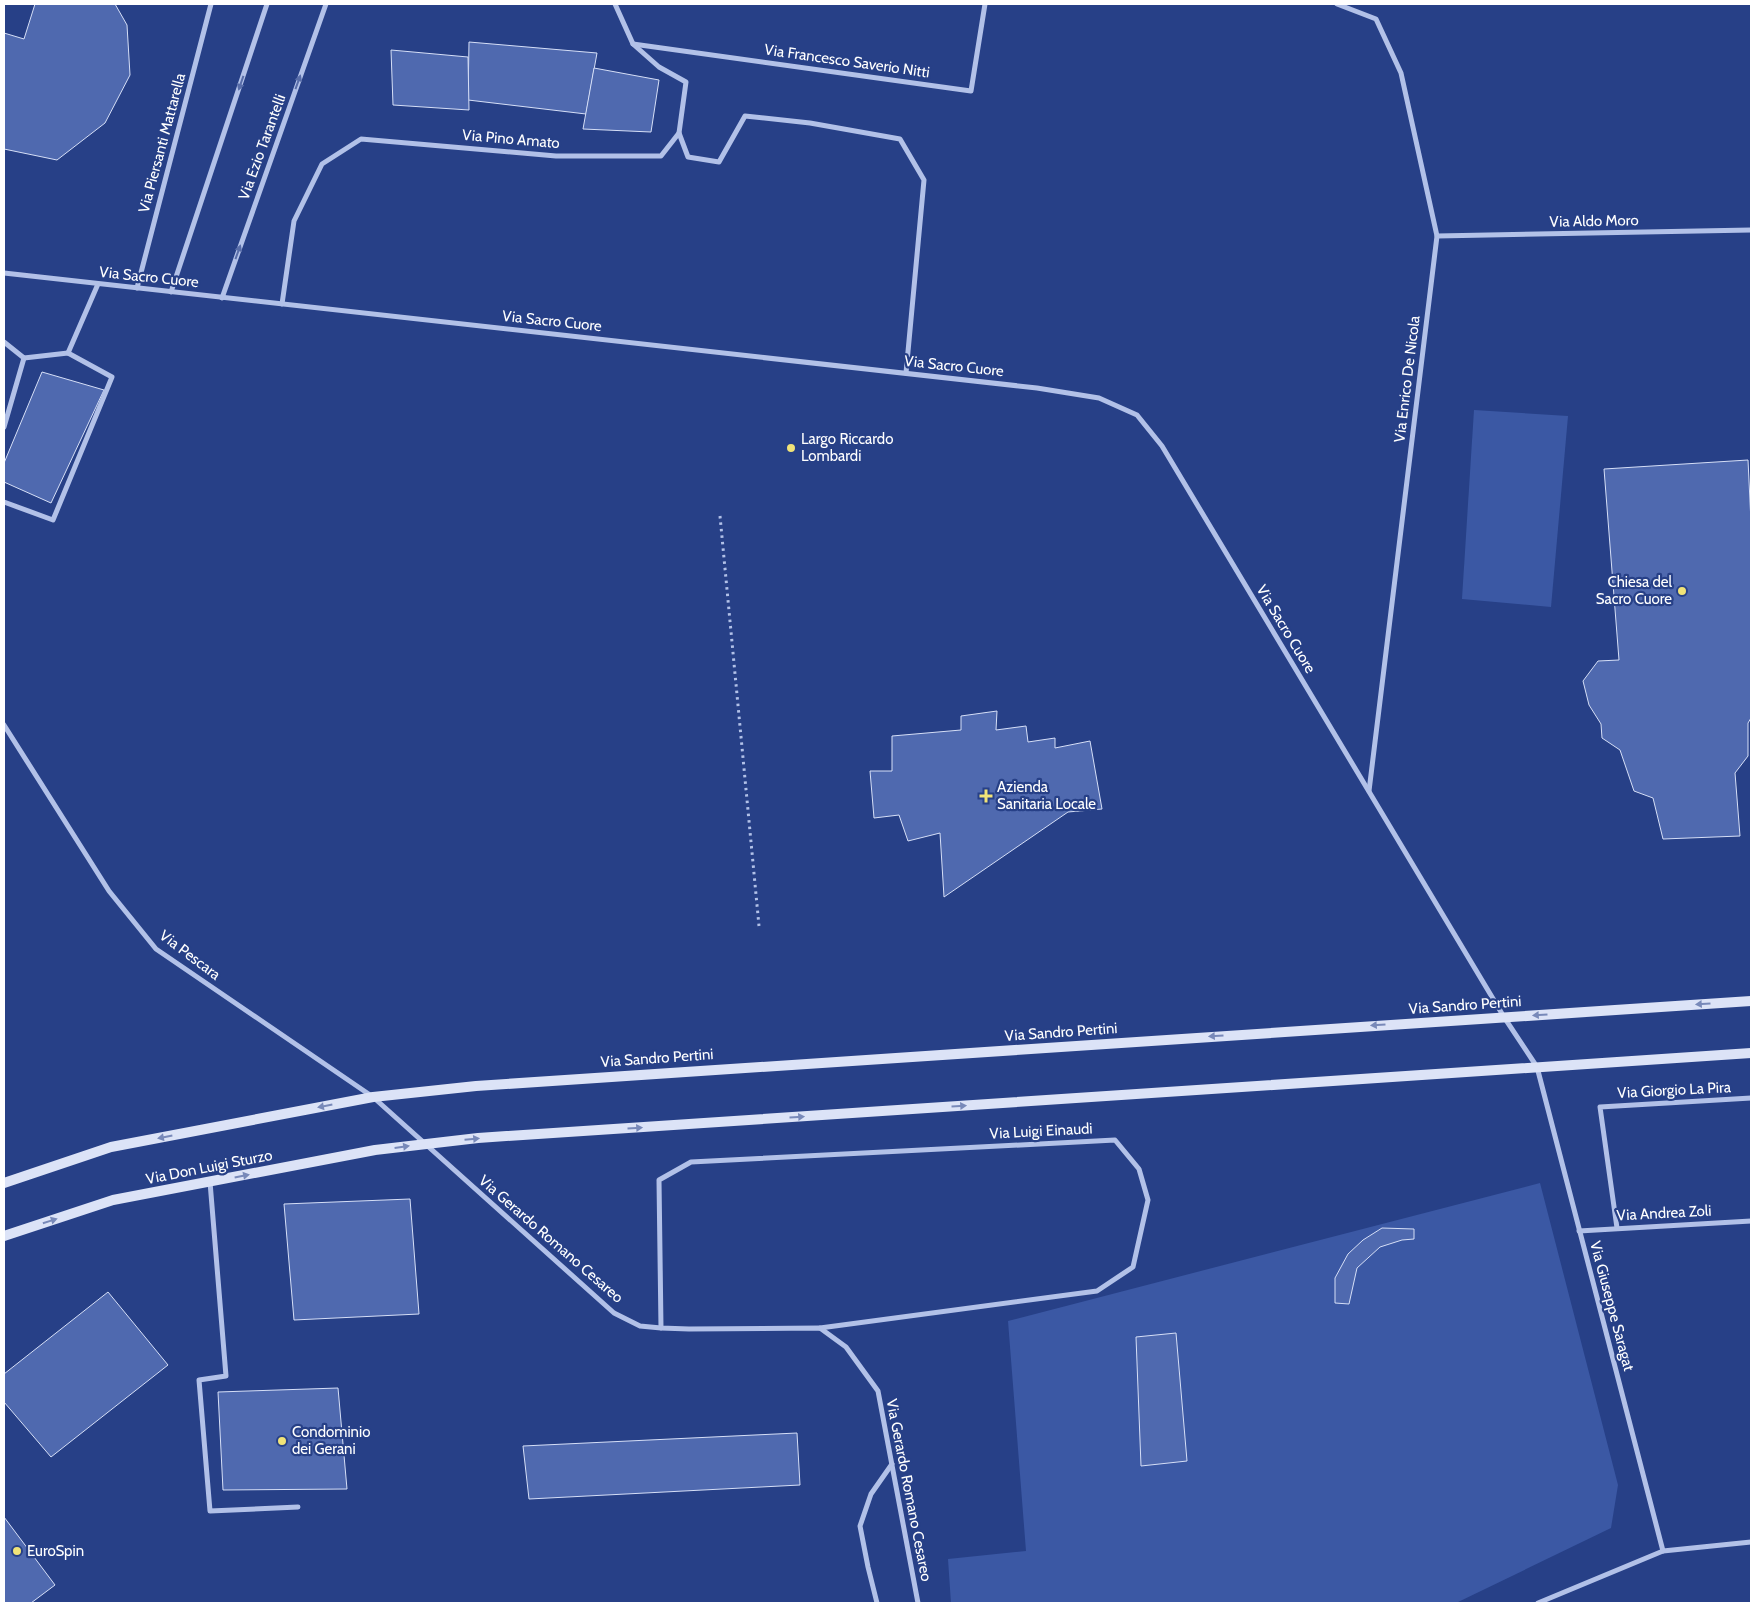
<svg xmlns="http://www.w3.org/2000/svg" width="1755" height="1607" font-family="Cabin,sans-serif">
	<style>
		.green { fill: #3b58a4 }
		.building { fill: #4f69af; stroke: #d6dff7 }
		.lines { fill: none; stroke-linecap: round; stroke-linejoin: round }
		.path { stroke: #b2c1e8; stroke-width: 3; stroke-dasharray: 2.5 4; stroke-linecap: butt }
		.street { stroke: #b2c1e8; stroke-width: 5 }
		.secondary { stroke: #dce3f7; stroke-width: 10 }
		.oneway { fill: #586da9 }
		.oneway2 { fill: #7889b9 }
		.poi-dot { fill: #f1e378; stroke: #274087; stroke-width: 2 }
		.labels { text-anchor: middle; stroke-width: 4.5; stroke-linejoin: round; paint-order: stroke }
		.street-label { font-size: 15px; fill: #fff; stroke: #274087 }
		.poi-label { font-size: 15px; fill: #fff; stroke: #274087; text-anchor: start }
	</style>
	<rect width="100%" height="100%" fill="#274087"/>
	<!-- green -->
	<g class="green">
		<path d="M1474 410 1568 416 1551 607 1462 599Z"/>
		<path d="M1540 1183 1618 1485 1611 1528 1456 1603H951L948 1559 1026 1551 1008 1321Z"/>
	</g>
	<!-- building -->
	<g class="building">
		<path d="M35 4H115L127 25 130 75 105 123 57 160 4 149V33L24 39Z"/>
		<path d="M469 42 597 53 586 114 468 100Z"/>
		<path d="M391 50 468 57 469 110 393 105Z"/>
		<path d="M594 68 659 80 651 132 583 129Z"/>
		<path d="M42 372 104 390 51 503 4 482V463Z"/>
		<path d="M1748 460 1751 522V718L1748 723V756L1735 773 1740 836 1663 839 1653 798 1634 791 1620 750 1602 738 1601 724 1589 705 1583 681 1598 661 1619 660 1604 469Z"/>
		<path d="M997 711 996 730 1026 726 1028 742 1055 738V748L1090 741 1102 809 1068 812 944 897 940 833 908 841 899 815 874 818 870 771H892V736L961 730V716Z"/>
		<path d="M410 1199 419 1314 294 1320 284 1204Z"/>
		<path d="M1382 1228 1414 1229V1239L1402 1240 1380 1247 1357 1268 1349 1304 1335 1303V1278L1348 1254 1363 1240Z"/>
		<path d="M108 1292 168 1365 51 1457 4 1402V1374Z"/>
		<path d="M1176 1333 1187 1461 1141 1466 1136 1337Z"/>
		<path d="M338 1388 347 1489 223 1490 218 1392Z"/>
		<path d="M797 1433 800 1485 529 1499 523 1446Z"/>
		<path d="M4 1517 55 1585 31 1603H4Z"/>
	</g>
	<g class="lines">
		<!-- path -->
		<path class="path" d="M720 516 759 926"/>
		<!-- street -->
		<g class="street">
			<path d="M1337 4 1376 19 1401 73 1437 236 1369 791"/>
			<path d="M633 44 971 91 985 4"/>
			<path d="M679 133 688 157 719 162 745 116 810 123 900 139 924 180 906 373"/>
			<path d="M1437 236 1751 230"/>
			<path d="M4 273 1037 388 1099 398 1137 415 1162 446 1504 1017 1537 1067 1663 1551"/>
			<path d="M137 288 211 4"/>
			<path d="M171 292 267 4"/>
			<path d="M222 298 326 4"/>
			<path d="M282 304 294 221 322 164 361 139 556 156H661L679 133 686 82 659 67 633 44 615 4"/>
			<path d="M4 342 24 358 68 353 112 377 53 520 4 502"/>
			<path d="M68 353 98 284"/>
			<path d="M4 427 24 358"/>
			<path d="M4 725 109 891 156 949 373 1097 614 1313 640 1326 661 1328 689 1329 820 1328 846 1347 878 1391 918 1603"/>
			<path d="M210 1182 226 1376 199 1380 210 1511 298 1507"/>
			<path d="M1617 1228 1600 1107 1751 1098"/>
			<path d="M1579 1231 1751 1221"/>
			<path d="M661 1328 659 1180 691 1162 1115 1140 1139 1169 1148 1200 1133 1267 1097 1291 820 1328"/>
			<path d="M877 1603 868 1567 860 1526 871 1494 892 1464"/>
			<path d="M1538 1603 1663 1551 1751 1542"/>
		</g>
		<!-- secondary -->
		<g class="secondary">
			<path d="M4 1183 111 1147 373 1097 476 1086 1751 1001"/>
			<path d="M4 1236 113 1200 375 1150 478 1138 1751 1053"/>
		</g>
	</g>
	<!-- one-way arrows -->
	<defs><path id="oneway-solid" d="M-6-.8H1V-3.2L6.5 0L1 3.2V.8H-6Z" transform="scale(1.25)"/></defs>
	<g class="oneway">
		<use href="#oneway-solid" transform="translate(298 82) rotate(-70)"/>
		<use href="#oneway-solid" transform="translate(241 83) rotate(109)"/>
		<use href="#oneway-solid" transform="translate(238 252) rotate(-70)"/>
	</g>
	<g class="oneway2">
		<use href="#oneway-solid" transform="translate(1703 1004) rotate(176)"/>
		<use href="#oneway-solid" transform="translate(1540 1015) rotate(176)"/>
		<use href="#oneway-solid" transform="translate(1378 1025) rotate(176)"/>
		<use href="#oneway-solid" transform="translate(1216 1036) rotate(176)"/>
		<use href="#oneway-solid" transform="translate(325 1106) rotate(169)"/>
		<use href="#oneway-solid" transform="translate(959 1106) rotate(-4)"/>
		<use href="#oneway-solid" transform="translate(797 1117) rotate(-4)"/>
		<use href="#oneway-solid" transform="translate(635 1128) rotate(-4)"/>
		<use href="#oneway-solid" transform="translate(165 1137) rotate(169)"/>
		<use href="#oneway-solid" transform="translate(472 1139) rotate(-5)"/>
		<use href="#oneway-solid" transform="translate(402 1147) rotate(-8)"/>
		<use href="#oneway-solid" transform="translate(242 1176) rotate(-11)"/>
		<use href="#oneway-solid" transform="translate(50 1221) rotate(-18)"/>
	</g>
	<!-- markers -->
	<g class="poi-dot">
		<circle cx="791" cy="448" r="5"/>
		<circle cx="1682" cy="591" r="5"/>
		<path d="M983.5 788.5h5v5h5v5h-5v5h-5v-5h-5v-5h5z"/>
		<circle cx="282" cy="1441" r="5"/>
		<circle cx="17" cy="1551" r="5"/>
	</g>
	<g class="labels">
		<!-- street labels -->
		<g class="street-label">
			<text transform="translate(847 61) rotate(8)" y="5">Via Francesco Saverio Nitti</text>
			<text transform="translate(511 139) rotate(5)" y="5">Via Pino Amato</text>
			<text transform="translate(162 143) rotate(-75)" y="5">Via Piersanti Mattarella</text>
			<text transform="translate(262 147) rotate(-70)" y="5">Via Ezio Tarantelli</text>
			<text transform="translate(1594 221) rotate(-1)" y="5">Via Aldo Moro</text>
			<text transform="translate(149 277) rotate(6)" y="5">Via Sacro Cuore</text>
			<text transform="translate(552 321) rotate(6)" y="5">Via Sacro Cuore</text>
			<text transform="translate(954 366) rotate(6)" y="5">Via Sacro Cuore</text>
			<text transform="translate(1407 379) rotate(-83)" y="5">Via Enrico De Nicola</text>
			<text transform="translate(1286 629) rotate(59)" y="5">Via Sacro Cuore</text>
			<text transform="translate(190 955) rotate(37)" y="5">Via Pescara</text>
			<text transform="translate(1465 1005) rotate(-4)" y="5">Via Sandro Pertini</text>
			<text transform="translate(1061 1032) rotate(-4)" y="5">Via Sandro Pertini</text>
			<text transform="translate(657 1058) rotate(-4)" y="5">Via Sandro Pertini</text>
			<text transform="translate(1674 1090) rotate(-3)" y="5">Via Giorgio La Pira</text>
			<text transform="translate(1041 1131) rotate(-3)" y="5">Via Luigi Einaudi</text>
			<text transform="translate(209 1167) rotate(-11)" y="5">Via Don Luigi Sturzo</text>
			<text transform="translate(1664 1213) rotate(-3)" y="5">Via Andrea Zoli</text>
			<text transform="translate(551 1239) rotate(41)" y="5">Via Gerardo Romano Cesareo</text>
			<text transform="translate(1612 1306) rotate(75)" y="5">Via Giuseppe Saragat</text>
			<text transform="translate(909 1490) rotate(79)" y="5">Via Gerardo Romano Cesareo</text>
		</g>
		<!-- poi labels -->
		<g class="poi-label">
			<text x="801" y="444">Largo Riccardo<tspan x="801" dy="17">Lombardi</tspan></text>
			<text x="1672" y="587" text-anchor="end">Chiesa del<tspan x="1672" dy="17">Sacro Cuore</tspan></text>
			<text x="997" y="792">Azienda<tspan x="997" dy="17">Sanitaria Locale</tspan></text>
			<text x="292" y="1437">Condominio<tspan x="292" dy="17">dei Gerani</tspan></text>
			<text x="27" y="1556">EuroSpin</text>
		</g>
	</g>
	<!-- border -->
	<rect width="1755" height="1607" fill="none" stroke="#ffffff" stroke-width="10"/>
</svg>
